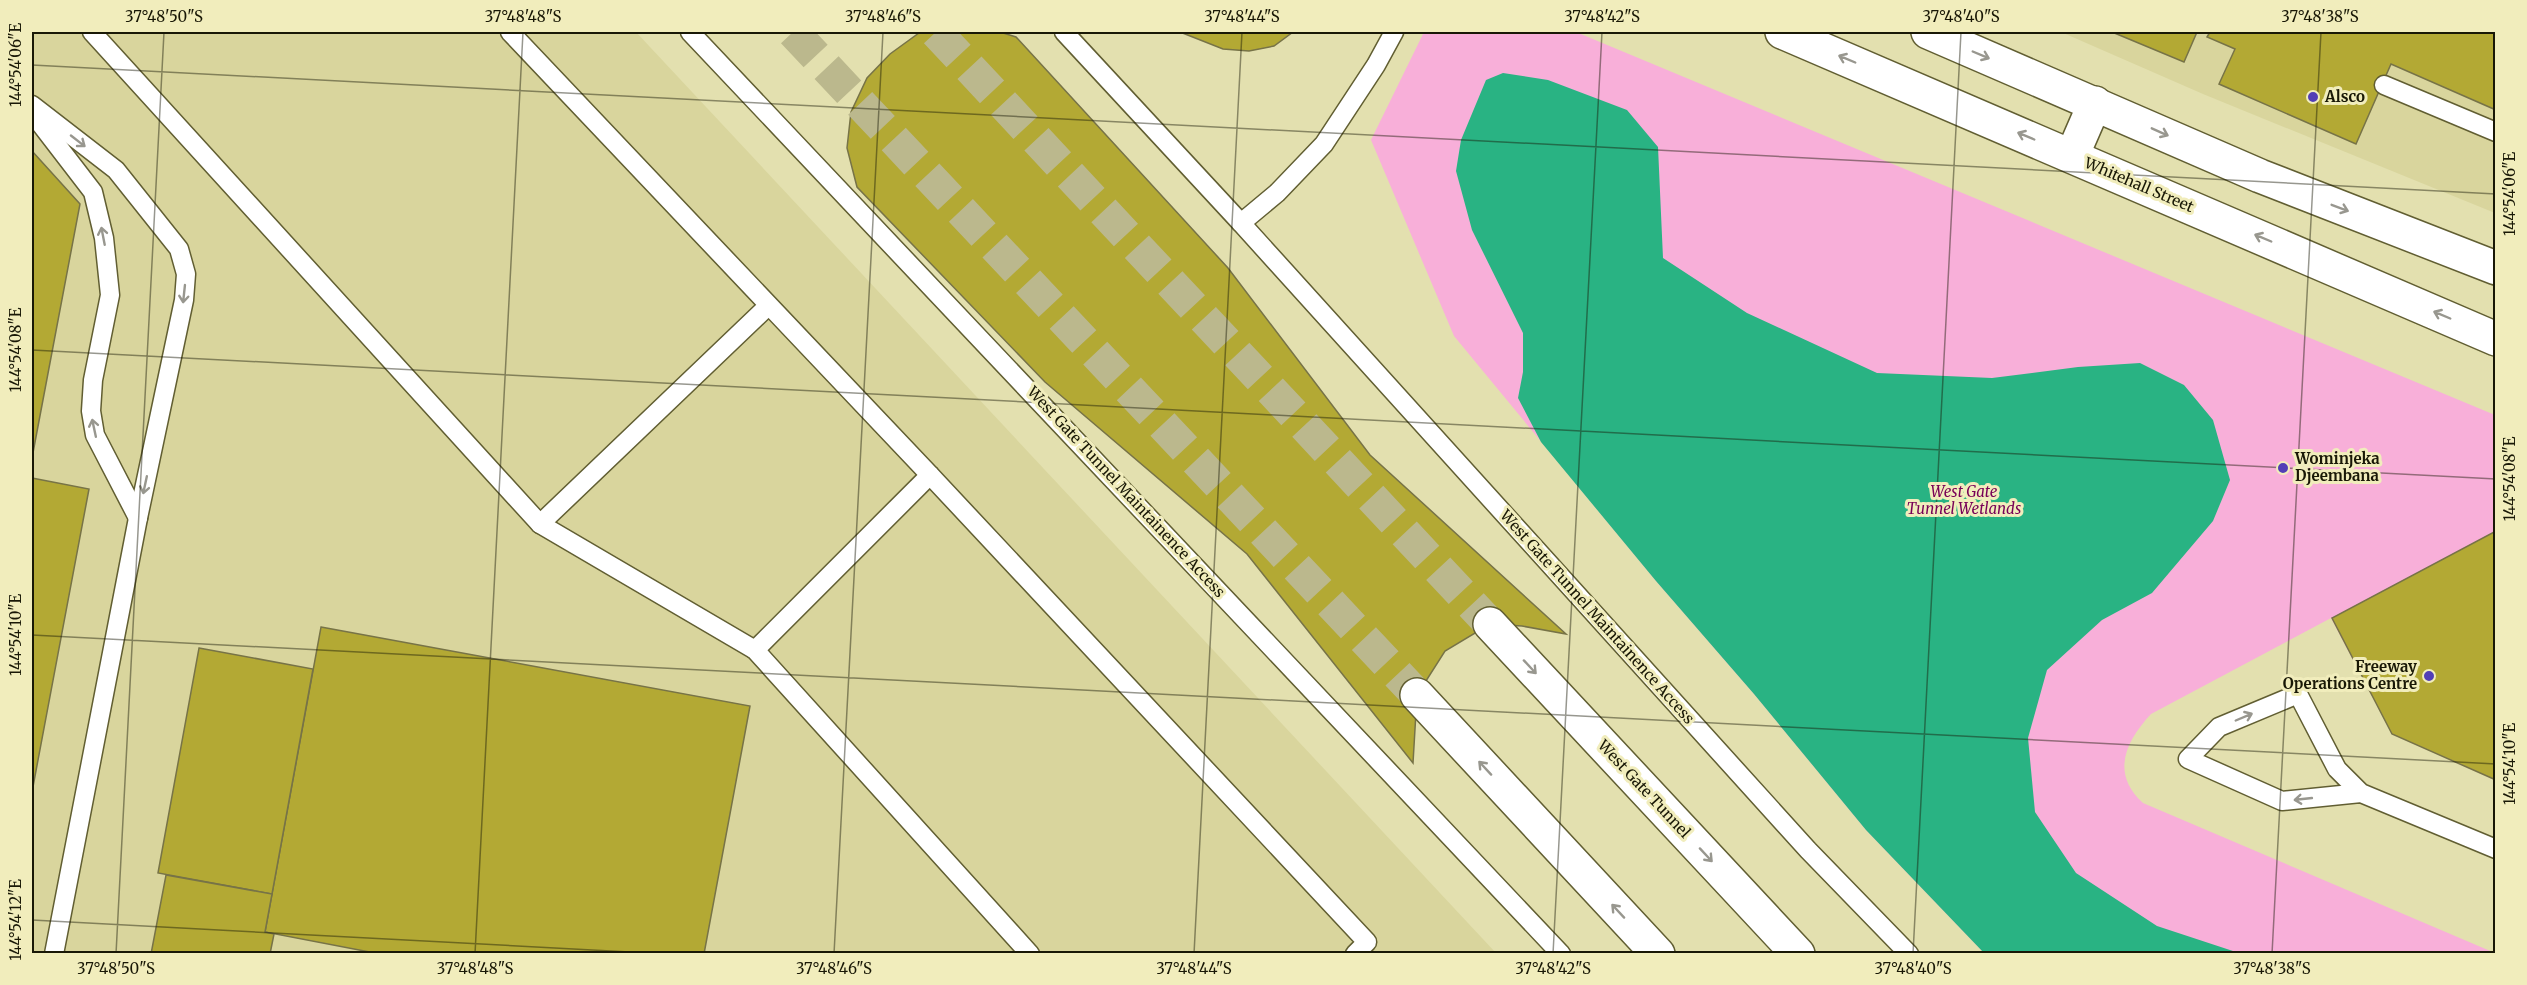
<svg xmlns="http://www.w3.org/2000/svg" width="2527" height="985" font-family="Merriweather,serif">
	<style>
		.built { fill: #d9d59d }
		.green { fill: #f8afd9 }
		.water { fill: #29b383 }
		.building { fill: #b3a934; stroke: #777347; stroke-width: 1.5 }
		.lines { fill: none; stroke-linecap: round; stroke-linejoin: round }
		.motorway-tunnel { stroke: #bbb88d; stroke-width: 33; stroke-dasharray: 33 16; stroke-linecap: butt }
		.service-casing { stroke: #615e32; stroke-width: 21 }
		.primary-casing { stroke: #615e32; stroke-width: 36 }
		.motorway-casing { stroke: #615e32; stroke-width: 36 }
		.service { stroke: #fff; stroke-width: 18 }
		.primary { stroke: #fff; stroke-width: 33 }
		.motorway { stroke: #fff; stroke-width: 33 }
		.oneway { stroke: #98978f }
		.ticks { fill: none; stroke: #191806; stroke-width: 1.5; stroke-opacity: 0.45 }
		.poi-dot { fill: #523eb6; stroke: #f1edbc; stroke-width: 2 }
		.labels { text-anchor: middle; stroke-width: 6; stroke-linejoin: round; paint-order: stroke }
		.poi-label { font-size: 15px; font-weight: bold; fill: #191806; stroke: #f1edbc; text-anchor: start }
		.street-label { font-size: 15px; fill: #191806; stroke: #f1edbc }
		.park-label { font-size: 15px; font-style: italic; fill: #780057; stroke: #f1edbc }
		.neatline { fill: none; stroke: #191806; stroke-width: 2 }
		.ticks-label { font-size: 15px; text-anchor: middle; fill: #191806 }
	</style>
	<rect width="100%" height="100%" fill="#e3e0af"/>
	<!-- built -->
	<g class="built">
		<path d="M32 32H636L1496 953H32Z"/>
		<path d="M2061 32H2495V213L2203 94Z"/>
	</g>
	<!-- green -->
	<path class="green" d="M1424 32H1576L2495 415V780L2392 734 2331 618 2151 714C2126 741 2110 773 2143 803L2495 953H1984L1866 830 1754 694 1656 581 1454 336 1371 140Z"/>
	<!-- water -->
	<path class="water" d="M1503 73 1548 80 1627 110 1658 147 1663 258 1747 313 1877 373 1992 378 2078 367 2140 363 2184 385 2213 420 2230 480 2213 521 2152 593 2102 620 2047 670 2028 738 2035 812 2076 873 2157 926 2239 953H1984L1866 830 1754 694 1656 581 1541 442 1518 398 1523 372V333L1472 230 1456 171 1461 140 1486 80Z"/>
	<!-- building -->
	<g class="building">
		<path d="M929 32H1000L1016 37 1228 268 1370 455 1566 634 1522 626 1490 624 1445 651 1417 695 1413 763 1247 554 1045 382 857 187 847 148 851 112 867 78 890 54 919 33Z"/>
		<path d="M1180 32H1293L1274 46 1249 51 1223 49Z"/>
		<path d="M2112 32H2197L2184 62Z"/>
		<path d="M2210 32H2496V110L2391 64 2356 144 2219 84 2235 49 2207 37Z"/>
		<path d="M32 151 80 204 32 458Z"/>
		<path d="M32 478 89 489 32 792Z"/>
		<path d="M2496 531V780L2392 734 2332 618Z"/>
		<path d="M321 627 750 706 704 954H380L265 932Z"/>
		<path d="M199 648 313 669 272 894 158 873Z"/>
		<path d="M166 875 272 894 265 932 274 934 270 954H151Z"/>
	</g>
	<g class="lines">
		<!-- motorway-tunnel -->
		<g class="motorway-tunnel">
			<path d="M793 32 1417 695"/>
			<path d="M936 32 1490 624"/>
		</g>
		<!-- service casing -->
		<g class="service-casing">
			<g id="service">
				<path d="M92 32 540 524 755 650 1030 954"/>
				<path d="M510 32 930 475 1367 942 1355 954"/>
				<path d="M690 32 1561 954"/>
				<path d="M1064 32 1241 223"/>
				<path d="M1394 32 1376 65 1324 144 1277 193 1241 223 1808 850 1909 954"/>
				<path d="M2384 85 2496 132"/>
				<path d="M32 105 116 170 179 249 186 274 184 300 138 518 54 954"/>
				<path d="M33 114 93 192 104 238 110 295 93 380 91 411 95 435 138 518"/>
				<path d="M540 524 768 306"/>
				<path d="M755 650 930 475"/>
				<path d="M2361 793 2282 801 2188 759 2219 727 2298 694 2337 769 2361 793 2496 849"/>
			</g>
		</g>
		<!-- primary casing -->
		<g class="primary-casing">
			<g id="primary">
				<path d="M1782 32 2496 339"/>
				<path d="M1928 32 2260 176 2496 268"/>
				<path d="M2072 156 2095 103"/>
			</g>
		</g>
		<!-- motorway casing -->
		<g class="motorway-casing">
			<g id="motorway">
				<path d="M1490 624 1798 954"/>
				<path d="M1417 695 1658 954"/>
			</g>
		</g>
		<!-- service -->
		<use href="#service" class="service"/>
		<!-- primary -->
		<use href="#primary" class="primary"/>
		<!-- motorway -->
		<use href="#motorway" class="motorway"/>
	</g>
	<!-- one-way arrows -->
	<defs><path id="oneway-shaft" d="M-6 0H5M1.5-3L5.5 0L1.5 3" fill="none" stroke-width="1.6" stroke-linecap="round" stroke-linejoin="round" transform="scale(1.5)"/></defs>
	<g class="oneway">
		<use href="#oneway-shaft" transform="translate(1981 55) rotate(23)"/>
		<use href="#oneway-shaft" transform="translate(1847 59) rotate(-157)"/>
		<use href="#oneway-shaft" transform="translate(2160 132) rotate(24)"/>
		<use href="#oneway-shaft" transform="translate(2026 136) rotate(-157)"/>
		<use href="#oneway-shaft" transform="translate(78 141) rotate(38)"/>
		<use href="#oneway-shaft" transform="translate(2340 208) rotate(21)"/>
		<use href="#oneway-shaft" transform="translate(103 236) rotate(-101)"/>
		<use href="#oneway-shaft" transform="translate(2263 238) rotate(-157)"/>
		<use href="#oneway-shaft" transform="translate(184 294) rotate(96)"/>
		<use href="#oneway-shaft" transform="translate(2442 315) rotate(-157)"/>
		<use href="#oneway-shaft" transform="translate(94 428) rotate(-102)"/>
		<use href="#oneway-shaft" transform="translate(145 485) rotate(102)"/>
		<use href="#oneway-shaft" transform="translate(1530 667) rotate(47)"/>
		<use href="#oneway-shaft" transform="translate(2244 717) rotate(-23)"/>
		<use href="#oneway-shaft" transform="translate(1485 768) rotate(-133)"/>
		<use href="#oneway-shaft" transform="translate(2303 799) rotate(174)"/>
		<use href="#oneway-shaft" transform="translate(1706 855) rotate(47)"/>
		<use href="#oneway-shaft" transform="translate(1618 911) rotate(-133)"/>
	</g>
	<!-- ticks -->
	<path class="ticks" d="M32 65 2496 194M32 350 2496 479M32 635 2496 764M32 920 667 954M116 954 164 32M475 954 523 32M834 954 883 32M1194 954 1242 32M1553 954 1602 32M1913 954 1961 32M2272 954 2321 32"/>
	<!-- markers -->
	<g class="poi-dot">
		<circle cx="2313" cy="97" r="6"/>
		<circle cx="2283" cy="468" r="6"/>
		<circle cx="2429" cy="676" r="6"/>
	</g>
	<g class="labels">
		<!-- poi labels -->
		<g class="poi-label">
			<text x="2325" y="102">Alsco</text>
			<text x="2295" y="464">Wominjeka<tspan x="2295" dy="17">Djeembana</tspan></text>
			<text x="2417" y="672" text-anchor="end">Freeway<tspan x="2417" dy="17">Operations Centre</tspan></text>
		</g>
		<!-- street labels -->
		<g class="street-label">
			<text transform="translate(2139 185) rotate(23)" y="5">Whitehall Street</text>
			<text transform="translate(1126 492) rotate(47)" y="5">West Gate Tunnel Maintainence Access</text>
			<text transform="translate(1597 617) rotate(48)" y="5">West Gate Tunnel Maintainence Access</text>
			<text transform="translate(1644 789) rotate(47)" y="5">West Gate Tunnel</text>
		</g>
		<!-- park labels -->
		<g class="park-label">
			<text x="1964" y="497">West Gate<tspan x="1964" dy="17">Tunnel Wetlands</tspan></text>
		</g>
	</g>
	<!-- border -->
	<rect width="2527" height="985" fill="none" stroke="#f1edbc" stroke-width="66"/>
	<rect x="33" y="33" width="2461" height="919" class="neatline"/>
	<g class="ticks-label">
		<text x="164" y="22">37°48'50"S</text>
		<text x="523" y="22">37°48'48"S</text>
		<text x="883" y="22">37°48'46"S</text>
		<text x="1242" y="22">37°48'44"S</text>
		<text x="1602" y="22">37°48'42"S</text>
		<text x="1961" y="22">37°48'40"S</text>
		<text x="2320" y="22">37°48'38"S</text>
		<text transform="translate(16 65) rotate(-90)" y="5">144°54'06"E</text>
		<text transform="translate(2510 194) rotate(-90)" y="5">144°54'06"E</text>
		<text transform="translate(16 350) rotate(-90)" y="5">144°54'08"E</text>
		<text transform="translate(2510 479) rotate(-90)" y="5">144°54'08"E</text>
		<text transform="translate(16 635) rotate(-90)" y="5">144°54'10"E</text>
		<text transform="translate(2510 764) rotate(-90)" y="5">144°54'10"E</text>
		<text transform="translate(16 920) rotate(-90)" y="5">144°54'12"E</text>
		<text x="116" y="974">37°48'50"S</text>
		<text x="475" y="974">37°48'48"S</text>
		<text x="834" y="974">37°48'46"S</text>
		<text x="1194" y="974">37°48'44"S</text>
		<text x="1553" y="974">37°48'42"S</text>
		<text x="1913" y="974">37°48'40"S</text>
		<text x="2272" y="974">37°48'38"S</text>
	</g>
</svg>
